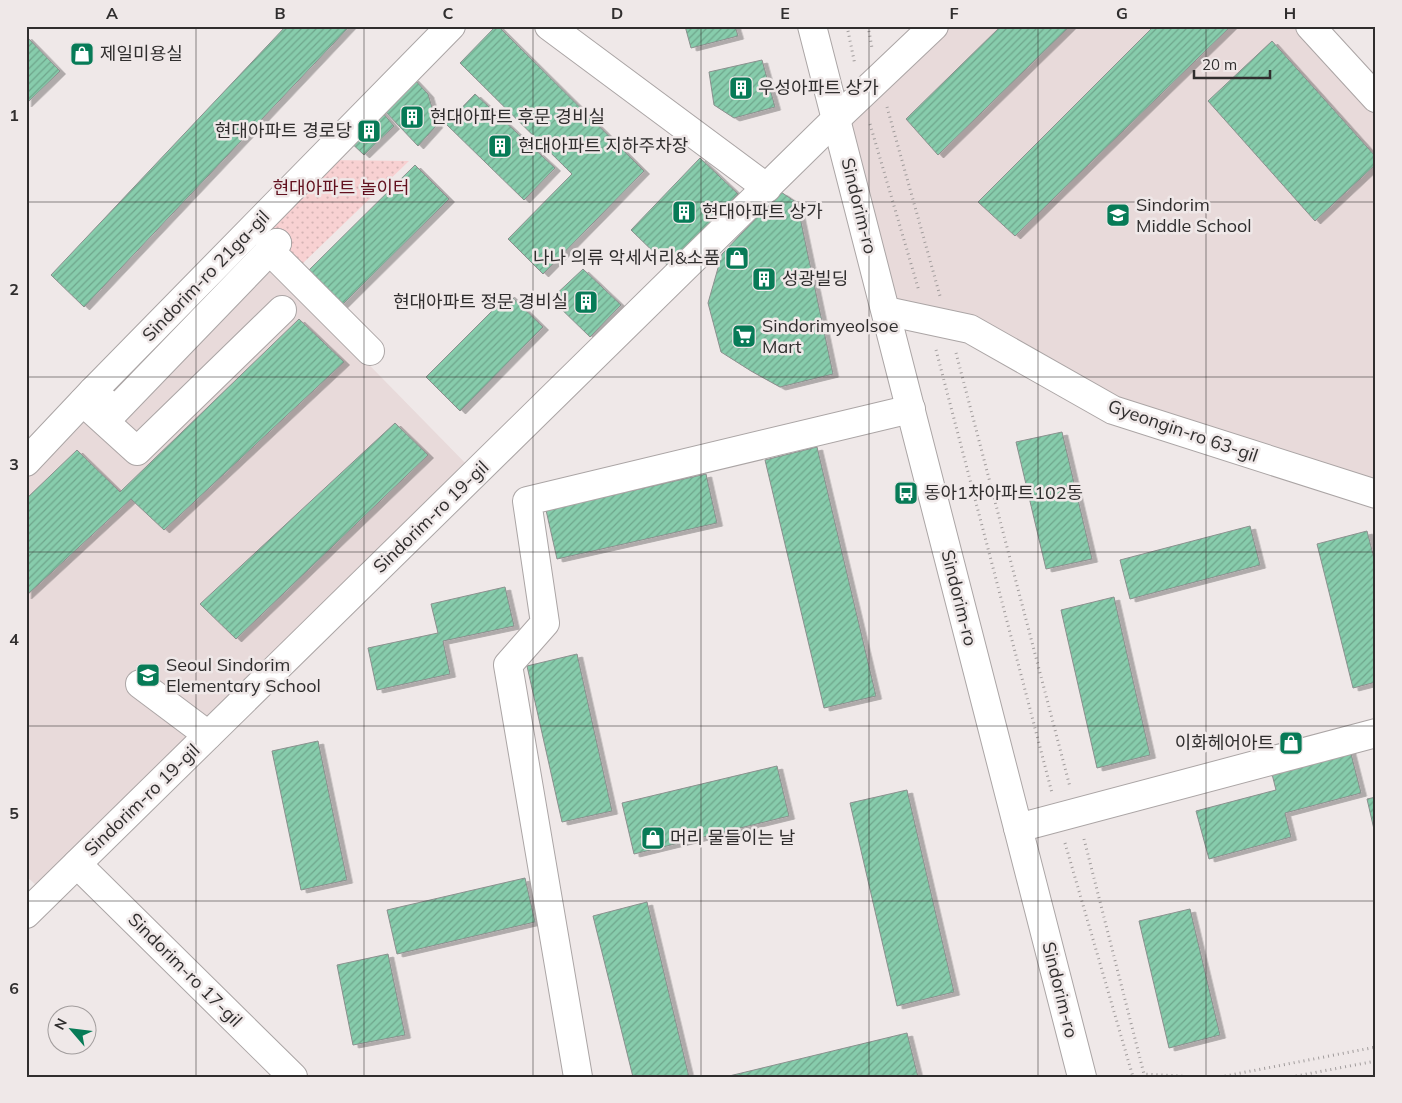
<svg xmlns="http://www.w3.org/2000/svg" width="1402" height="1103" font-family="Mulish,'Noto Sans KR',sans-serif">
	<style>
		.built { fill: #e8dada }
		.park { fill: url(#park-dots) }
		.building { fill: url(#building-hatch); stroke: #8b908e; filter: url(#shadow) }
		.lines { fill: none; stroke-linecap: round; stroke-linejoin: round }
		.minor-casing { stroke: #aba5a5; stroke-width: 30 }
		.path { stroke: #a19c9c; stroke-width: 3; stroke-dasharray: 1 4; stroke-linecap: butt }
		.minor { stroke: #fff; stroke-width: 28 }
		.grid { fill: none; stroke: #302e2e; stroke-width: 1; stroke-opacity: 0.55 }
		.labels { text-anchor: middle; stroke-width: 5; stroke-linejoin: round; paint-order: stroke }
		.poi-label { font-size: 18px; fill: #302e2e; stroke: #efe8e8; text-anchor: start }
		.park-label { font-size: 18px; fill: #62111f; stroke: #efe8e8 }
		.street-label { font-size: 18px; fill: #302e2e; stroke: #efe8e8 }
		.neatline { fill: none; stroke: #302e2e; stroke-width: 2 }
		.grid-label { font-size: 16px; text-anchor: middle; font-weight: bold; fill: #302e2e }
	</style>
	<defs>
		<pattern id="park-dots" width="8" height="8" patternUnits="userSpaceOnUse" patternTransform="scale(1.25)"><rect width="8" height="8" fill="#f8d1d2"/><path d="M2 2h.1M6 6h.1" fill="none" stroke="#d5b4b5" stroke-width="1.8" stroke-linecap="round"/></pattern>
		<pattern id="building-hatch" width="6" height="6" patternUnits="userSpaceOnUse" patternTransform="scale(1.25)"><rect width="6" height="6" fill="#87ccac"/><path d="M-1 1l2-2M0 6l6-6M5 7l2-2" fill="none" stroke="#6fa68c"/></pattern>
		<filter id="shadow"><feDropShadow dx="5.5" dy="3" stdDeviation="0" flood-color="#0004"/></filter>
	</defs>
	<rect width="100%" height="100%" fill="#efe8e8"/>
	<!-- built -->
	<g class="built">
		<path d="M934 26H1310L1376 98V494L1113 410 970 329 886 311 836 119Z"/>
		<path d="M244 237 475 473 46 894 26 876V462Z"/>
	</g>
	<!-- park -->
	<path class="park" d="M330 160 409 161 301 265 262 229Z"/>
	<!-- building -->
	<g class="building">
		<path d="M286 26H350L84 307 51 275Z"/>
		<path d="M496 26H498L644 171 543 274 508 239 572 174 460 63Z"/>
		<path d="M685 26H735L738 36 691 48Z"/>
		<path d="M1001 26H1070L938 155 906 119Z"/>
		<path d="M1154 26H1231L1015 236 978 202Z"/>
		<path d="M26 36 60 71 26 104Z"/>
		<path d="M1272 41 1376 157V164L1315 221 1208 101Z"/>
		<path d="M762 60 775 107 734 118 714 105 709 72Z"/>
		<path d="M413 78 428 94 437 125 418 146 382 108Z"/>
		<path d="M475 94 555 168 524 200 446 124Z"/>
		<path d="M376 105 394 126 364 155 344 136Z"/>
		<path d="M700 158 738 194 668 266 631 230Z"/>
		<path d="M415 165 449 199 339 308 305 274Z"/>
		<path d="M781 192 797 203 833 374 780 387 751 371 721 352 708 303 722 254Z"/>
		<path d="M583 269 621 305 590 337 551 299Z"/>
		<path d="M509 294 543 327 460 411 426 377Z"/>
		<path d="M299 319 344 362 164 530 131 499 26 596V499L77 450 120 492Z"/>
		<path d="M395 423 428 455 236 639 200 604Z"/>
		<path d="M1062 432 1092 559 1046 569 1016 442Z"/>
		<path d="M817 447 876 696 824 708 765 460Z"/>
		<path d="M706 474 717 523 557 559 546 510Z"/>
		<path d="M1250 526 1260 565 1130 599 1120 560Z"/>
		<path d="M1367 531 1376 566V682L1353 688 1317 544Z"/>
		<path d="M505 587 514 626 443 641 450 674 377 690 368 648 438 633 431 604Z"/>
		<path d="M1114 597 1150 755 1097 768 1061 610Z"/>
		<path d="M577 654 612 811 562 822 527 666Z"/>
		<path d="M318 741 347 880 301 890 272 751Z"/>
		<path d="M1350 750 1361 793 1285 813 1291 837 1209 859 1196 811 1276 790 1271 770Z"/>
		<path d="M777 766 789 816 634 854 622 803Z"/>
		<path d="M907 790 954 992 897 1006 850 803Z"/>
		<path d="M1376 797V838L1367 799Z"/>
		<path d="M525 878 535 922 397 954 387 910Z"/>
		<path d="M647 902 689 1077H633L593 916Z"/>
		<path d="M1190 909 1220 1035 1169 1048 1139 921Z"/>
		<path d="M388 954 405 1035 353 1045 337 965Z"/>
		<path d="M907 1033 918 1077H725Z"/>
	</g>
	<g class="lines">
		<!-- minor casing -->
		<g class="minor-casing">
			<g id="minor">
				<path d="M549 26 767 188"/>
				<path d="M812 26 1082 1077"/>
				<path d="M1310 26 1376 98"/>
				<path d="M277 243 269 250 370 351"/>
				<path d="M886 311 970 329 1113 410 1376 494"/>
				<path d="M93 391 115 411 277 243"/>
				<path d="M83 402 137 451 282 310"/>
				<path d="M26 462 92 392 451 26"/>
				<path d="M140 684 208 735"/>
				<path d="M1018 828 1376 733"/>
				<path d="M77 864 293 1077"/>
				<path d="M26 914 836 119 934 26"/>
				<path d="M578 1077 508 665 545 623 527 501 911 409"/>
			</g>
		</g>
		<!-- path -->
		<g class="path">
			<path d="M847 26 855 65"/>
			<path d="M868 26 872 48"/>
			<path d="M887 107 940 296"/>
			<path d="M870 124 919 291"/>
			<path d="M936 350 1052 793"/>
			<path d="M956 353 1070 787"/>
			<path d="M1084 839 1144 1074 1197 1077"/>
			<path d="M1065 843 1133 1077"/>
			<path d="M1220 1077 1376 1047"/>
			<path d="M1291 1077 1376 1061"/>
		</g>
		<!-- minor -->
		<use href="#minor" class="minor"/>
	</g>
	<!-- grid -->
	<path class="grid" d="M196 26V1077M364 26V1077M533 26V1077M701 26V1077M869 26V1077M1038 26V1077M1206 26V1077M26 202H1376M26 377H1376M26 552H1376M26 726H1376M26 901H1376"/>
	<!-- icons -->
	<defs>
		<g id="shop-square" transform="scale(1.25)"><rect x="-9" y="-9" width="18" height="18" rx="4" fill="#077b57" stroke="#efe8e8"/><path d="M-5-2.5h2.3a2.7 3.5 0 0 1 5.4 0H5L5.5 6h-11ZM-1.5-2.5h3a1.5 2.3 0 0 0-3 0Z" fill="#fff"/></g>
		<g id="building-square" transform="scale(1.25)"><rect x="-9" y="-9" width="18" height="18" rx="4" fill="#077b57" stroke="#efe8e8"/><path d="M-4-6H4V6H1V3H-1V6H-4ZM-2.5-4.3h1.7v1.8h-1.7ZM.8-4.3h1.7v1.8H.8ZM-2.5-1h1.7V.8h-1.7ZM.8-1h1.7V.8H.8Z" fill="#fff"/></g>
		<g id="school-square" transform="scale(1.25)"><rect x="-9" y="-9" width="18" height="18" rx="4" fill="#077b57" stroke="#efe8e8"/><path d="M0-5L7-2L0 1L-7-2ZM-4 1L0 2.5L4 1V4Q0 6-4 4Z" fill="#fff"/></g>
		<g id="supermarket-square" transform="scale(1.25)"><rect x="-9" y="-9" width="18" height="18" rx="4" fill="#077b57" stroke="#efe8e8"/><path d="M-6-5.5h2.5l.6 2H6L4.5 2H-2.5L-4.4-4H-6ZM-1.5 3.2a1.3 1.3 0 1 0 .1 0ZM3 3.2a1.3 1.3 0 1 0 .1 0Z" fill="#fff"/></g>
		<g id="bus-square" transform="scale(1.25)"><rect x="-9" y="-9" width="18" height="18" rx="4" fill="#077b57" stroke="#efe8e8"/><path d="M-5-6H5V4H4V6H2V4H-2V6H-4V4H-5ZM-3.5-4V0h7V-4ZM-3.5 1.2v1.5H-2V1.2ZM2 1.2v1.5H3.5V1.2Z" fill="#fff"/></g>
	</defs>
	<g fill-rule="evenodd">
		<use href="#shop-square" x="82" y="54"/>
		<use href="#building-square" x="741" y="88"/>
		<use href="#building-square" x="412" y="117"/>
		<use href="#building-square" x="369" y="131"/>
		<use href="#building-square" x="500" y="146"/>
		<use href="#building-square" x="684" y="212"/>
		<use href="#school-square" x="1118" y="215"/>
		<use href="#shop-square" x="737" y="258"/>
		<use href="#building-square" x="764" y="279"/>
		<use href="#building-square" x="586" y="302"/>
		<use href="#supermarket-square" x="744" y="336"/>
		<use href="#bus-square" x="906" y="493"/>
		<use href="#school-square" x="148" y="675"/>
		<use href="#shop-square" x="1291" y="743"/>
		<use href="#shop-square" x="653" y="838"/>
	</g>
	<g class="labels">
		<!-- poi labels -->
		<g class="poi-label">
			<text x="100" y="60">제일미용실</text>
			<text x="758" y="94">우성아파트 상가</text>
			<text x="430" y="123">현대아파트 후문 경비실</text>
			<text x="352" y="137" text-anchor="end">현대아파트 경로당</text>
			<text x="518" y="152">현대아파트 지하주차장</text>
			<text x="1136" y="211">Sindorim<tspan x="1136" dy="21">Middle School</tspan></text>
			<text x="702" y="218">현대아파트 상가</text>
			<text x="720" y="264" text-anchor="end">나나 의류 악세서리&amp;소품</text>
			<text x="782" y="285">성광빌딩</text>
			<text x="568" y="308" text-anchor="end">현대아파트 정문 경비실</text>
			<text x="762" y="332">Sindorimyeolsoe<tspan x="762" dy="21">Mart</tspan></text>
			<text x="924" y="499">동아1차아파트102동</text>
			<text x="166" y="671">Seoul Sindorim<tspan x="166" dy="21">Elementary School</tspan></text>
			<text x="1274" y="749" text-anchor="end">이화헤어아트</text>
			<text x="670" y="844">머리 물들이는 날</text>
		</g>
		<!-- park labels -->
		<g class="park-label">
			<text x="341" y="194">현대아파트 놀이터</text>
		</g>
		<!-- street labels -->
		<g class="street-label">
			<text transform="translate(859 206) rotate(76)" y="6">Sindorim-ro</text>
			<text transform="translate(206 276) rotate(-46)" y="6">Sindorim-ro 21ga-gil</text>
			<text transform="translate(1183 431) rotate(19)" y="6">Gyeongin-ro 63-gil</text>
			<text transform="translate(431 517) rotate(-44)" y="6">Sindorim-ro 19-gil</text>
			<text transform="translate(959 598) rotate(76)" y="6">Sindorim-ro</text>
			<text transform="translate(142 800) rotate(-44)" y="6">Sindorim-ro 19-gil</text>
			<text transform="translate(185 970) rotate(45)" y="6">Sindorim-ro 17-gil</text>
			<text transform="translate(1060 990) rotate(76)" y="6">Sindorim-ro</text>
		</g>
	</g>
	<!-- border -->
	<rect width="1402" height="1103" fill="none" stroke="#efe8e8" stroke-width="55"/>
	<!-- north arrow -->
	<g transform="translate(72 1030) rotate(298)"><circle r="24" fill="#efe8e8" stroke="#a39e9e"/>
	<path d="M0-4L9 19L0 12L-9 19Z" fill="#077b57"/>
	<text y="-8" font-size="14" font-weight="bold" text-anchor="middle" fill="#302e2e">N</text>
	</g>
	<!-- scale -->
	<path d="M1194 70v8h76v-8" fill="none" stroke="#302e2e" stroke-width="2.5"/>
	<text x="1202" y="70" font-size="15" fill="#302e2e" stroke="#efe8e8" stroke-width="4" paint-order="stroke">20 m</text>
	<rect x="28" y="28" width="1346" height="1048" class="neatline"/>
	<g class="grid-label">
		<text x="112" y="19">A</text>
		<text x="280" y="19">B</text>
		<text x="448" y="19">C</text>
		<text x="617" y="19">D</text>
		<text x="785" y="19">E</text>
		<text x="954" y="19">F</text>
		<text x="1122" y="19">G</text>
		<text x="1290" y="19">H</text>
		<text x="14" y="121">1</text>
		<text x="14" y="295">2</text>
		<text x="14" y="470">3</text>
		<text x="14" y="645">4</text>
		<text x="14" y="819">5</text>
		<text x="14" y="994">6</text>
	</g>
</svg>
